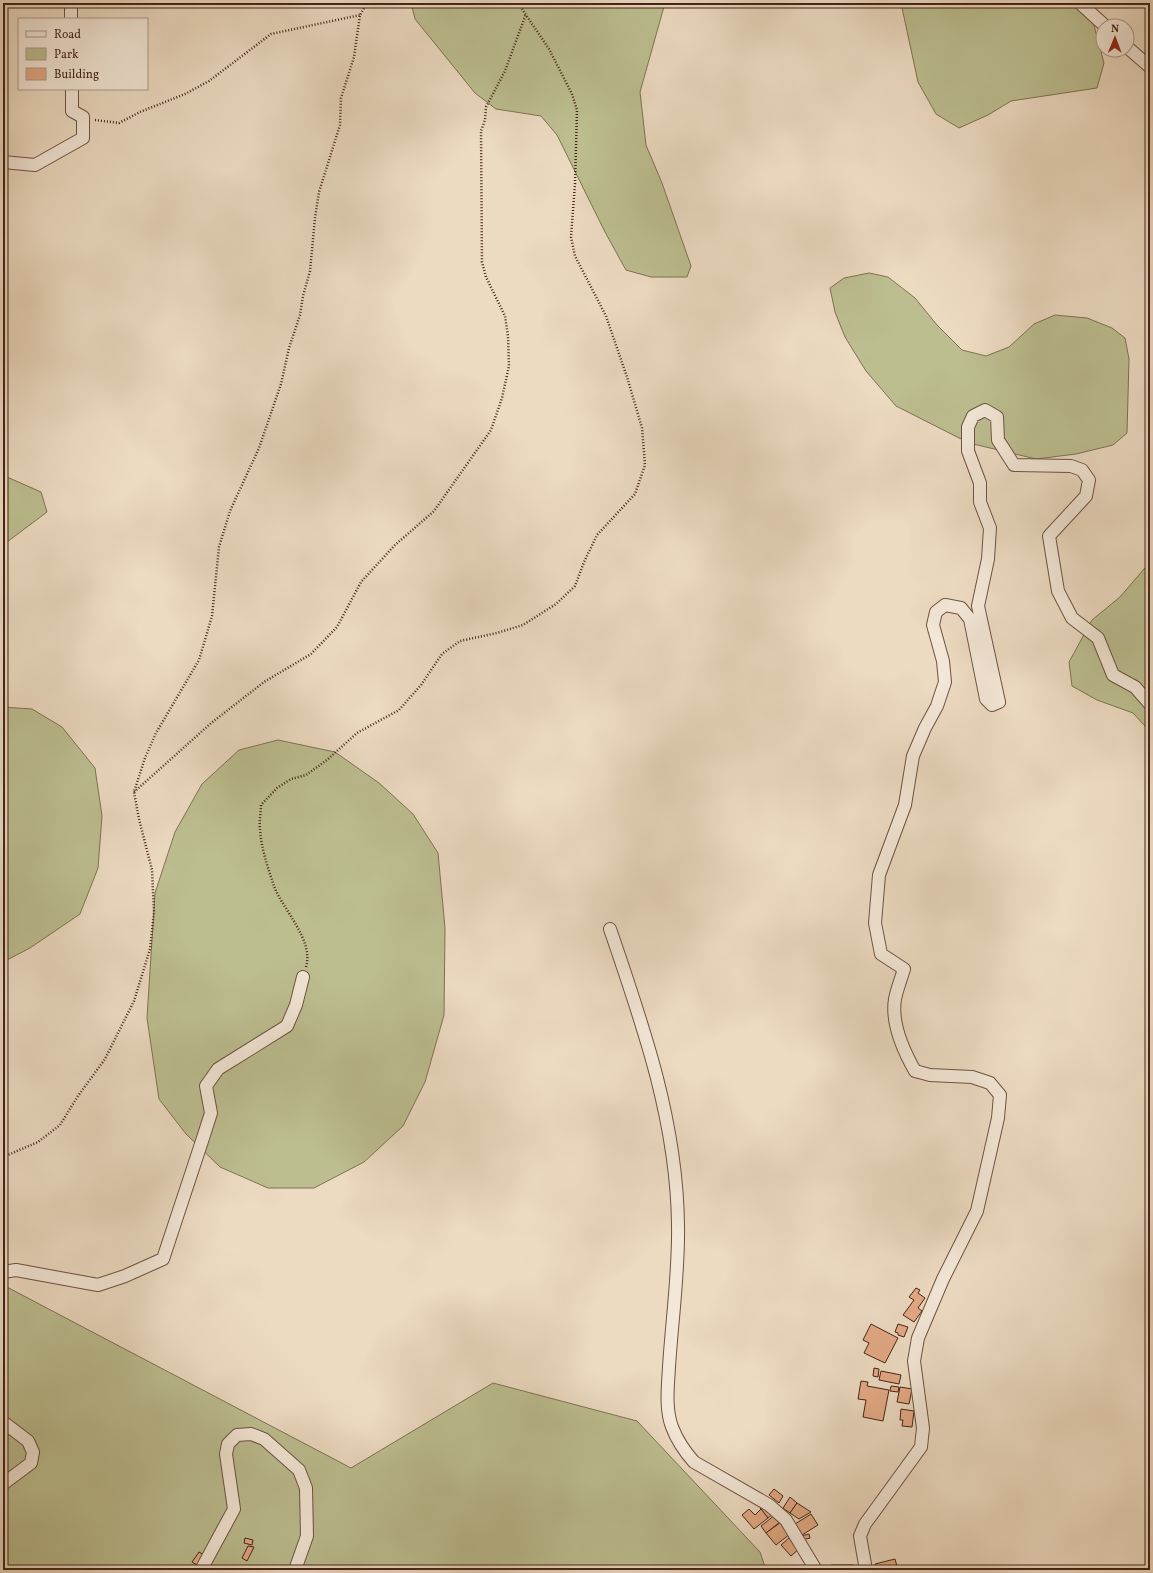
<svg xmlns="http://www.w3.org/2000/svg" width="1153" height="1573" font-family="Vollkorn,serif">
	<style>
		.green { fill: #bcbe90; stroke: #807154 }
		.building { fill: #e4aa85; stroke: #442417 }
		.lines { fill: none; stroke-linecap: round; stroke-linejoin: round }
		.minor-casing { stroke: #6e5242; stroke-width: 14 }
		.path { stroke: #442417; stroke-width: 2.5; stroke-dasharray: 1 2; stroke-linecap: butt }
		.minor { stroke: #f3e7d7; stroke-width: 12 }
	</style>
	<rect width="100%" height="100%" fill="#ecdac1"/>
	<filter id="stains"><feTurbulence type="fractalNoise" baseFrequency=".005" numOctaves="4"/><feColorMatrix values="0 0 0 0 .2 0 0 0 0 .09 0 0 0 0 .02 0 0 0 .5 -.17"/></filter>
	<radialGradient id="worn" r=".72"><stop offset=".6" stop-color="#630" stop-opacity="0"/><stop offset="1" stop-color="#630" stop-opacity=".3"/></radialGradient>
	<!-- green -->
	<g class="green">
		<path d="M411 3H665L640 92 646 145 662 183 691 266 687 277H651L626 270 605 232 557 135 541 116 496 109 475 93 415 19Z"/>
		<path d="M901 3H1085L1092 18 1104 63 1097 88 1011 101 988 115 959 128 936 114 918 82Z"/>
		<path d="M869 273 888 277 915 298 937 325 962 350 986 356 1009 347 1034 324 1055 315 1087 318 1112 328 1125 338 1129 359 1127 433 1113 445 1076 454 1036 459 969 443 896 406 866 371 845 337 835 312 830 288 844 278Z"/>
		<path d="M7 477 41 492 47 512 3 545V477Z"/>
		<path d="M1150 562V752L1145 726 1133 713 1097 700 1072 686 1069 662 1092 620 1120 597Z"/>
		<path d="M3 707 32 709 62 727 95 768 102 816 98 868 80 914 30 948 3 962Z"/>
		<path d="M278 740 335 752 379 783 413 814 438 853 445 928 444 1015 425 1082 403 1126 364 1162 314 1188H268L220 1167 186 1134 159 1099 147 1018 155 893 175 832 202 784 239 750Z"/>
		<path d="M3 1285 351 1468 493 1383 637 1421 760 1552 766 1570H3Z"/>
	</g>
	<!-- building -->
	<g class="building">
		<path d="M916 1288 920 1290 918 1293 925 1298 918 1308 922 1311 914 1322 903 1315 914 1300 909 1297Z"/>
		<path d="M871 1324 898 1338 885 1363 864 1353 869 1343 863 1340Z"/>
		<path d="M898 1324 908 1327 904 1337 898 1335V1333L895 1332Z"/>
		<path d="M874 1368 879 1369 878 1377 873 1376Z"/>
		<path d="M881 1371 901 1375 899 1384 879 1380Z"/>
		<path d="M861 1381 868 1382 867 1386 889 1390 883 1421 863 1417 866 1400 858 1399Z"/>
		<path d="M891 1386 899 1387 898 1392 890 1391Z"/>
		<path d="M900 1387 912 1389 909 1404 897 1402Z"/>
		<path d="M901 1409 914 1411 912 1427 902 1426 903 1420H900Z"/>
		<path d="M774 1489 783 1496 779 1503 769 1495Z"/>
		<path d="M790 1497 797 1503 790 1513 783 1508Z"/>
		<path d="M797 1503 811 1512 799 1519 790 1513Z"/>
		<path d="M763 1505 773 1514 768 1518 760 1508Z"/>
		<path d="M749 1509 755 1515 761 1509 768 1518 754 1529 742 1515Z"/>
		<path d="M811 1514 818 1525 802 1535 795 1524Z"/>
		<path d="M775 1515 780 1522 766 1533 761 1526Z"/>
		<path d="M781 1522 790 1534 776 1545 766 1533Z"/>
		<path d="M809 1534 810 1538 802 1540 801 1536Z"/>
		<path d="M790 1537 800 1548 791 1556 781 1545Z"/>
		<path d="M245 1538 253 1540 252 1545 244 1543Z"/>
		<path d="M248 1546 254 1547 247 1561 242 1558Z"/>
		<path d="M199 1552 204 1555 197 1565 192 1562Z"/>
		<path d="M895 1559 898 1570H877L875 1564Z"/>
		<rect x="832" y="1565" width="21" height="5"/>
	</g>
	<g class="lines">
		<!-- minor casing -->
		<g class="minor-casing">
			<g id="minor">
				<path d="M71 3V19"/>
				<path d="M1080 3 1105 26"/>
				<path d="M1127 47 1150 67"/>
				<path d="M3 162 35 165 83 138V117L72 111V89"/>
				<path d="M610 929C643 1025 677 1122 678 1225 679 1272 672 1319 669 1367 668 1386 665 1408 672 1427 677 1440 685 1452 694 1462L769 1505 786 1520 816 1570"/>
				<path d="M3 1272 16 1270 98 1285 125 1276 163 1259 203 1138 211 1113 206 1086 218 1069 287 1026 296 1005 303 977"/>
				<path d="M3 1422 28 1441 33 1452 31 1463 3 1484"/>
				<path d="M201 1570 234 1509 226 1454 228 1444 237 1435 251 1434 264 1439 299 1470 306 1488 307 1536 295 1570"/>
				<path d="M866 1570 860 1536 865 1524 921 1447 923 1428 914 1361 918 1338 943 1279 977 1211 998 1118 1000 1095 990 1083 972 1077 930 1075 915 1071C903 1050 891 1023 895 999 897 989 901 979 904 969L881 954 875 923 879 875 905 805 913 756 925 728 937 706 945 682 943 661 933 625 936 612 945 605 961 608 970 619 986 699 992 705 999 702 978 606 988 559 990 528 980 502V483L968 451V427L973 416 985 410 997 417 998 440 1014 465 1071 466 1082 470 1089 480 1086 496 1049 536 1058 591 1072 618 1098 638 1113 675 1135 687 1150 704"/>
			</g>
		</g>
		<!-- path -->
		<g class="path">
			<path d="M95 120 119 123 140 112 185 94 209 81 271 34 360 15"/>
			<path d="M134 792 210 724 264 682 311 654 337 627 361 582 394 546 434 511 491 430 502 398 509 366 508 336 505 316 486 277 482 262 481 131 485 120 486 107 505 71 526 14"/>
			<path d="M306 967C314 940 283 910 274 886 268 868 261 848 260 829 259 821 261 813 261 805L277 788 291 779 306 775 327 760 357 733 399 710 421 685 442 654 460 641 497 633 523 625 556 604 575 586 584 562 597 535 635 494 645 465 642 428 627 377 606 316 575 256 571 237 575 184 577 110 572 94 549 49 518 3"/>
			<path d="M3 1157 38 1142 60 1125 78 1096 105 1059 134 1001 150 949 154 912 152 870 139 819 134 792 145 758 156 733 199 660 212 616 219 547 230 511 259 448 281 384 289 348 300 315 303 296 310 271 315 218 319 192 340 125 341 98 354 57 360 15 367 3"/>
		</g>
		<!-- minor -->
		<use href="#minor" class="minor"/>
	</g>
	<!-- margin -->
	<rect width="1153" height="1573" fill="none" stroke="#ecdac1" stroke-width="16"/>
	<rect x="4" y="4" width="1145" height="1565" fill="none" stroke="#442417" stroke-width="2"/>
	<rect x="8" y="8" width="1137" height="1557" fill="none" stroke="#442417"/>
	<!-- legend -->
	<rect x="18" y="18" width="130" height="72" fill="#f3e7d7" stroke="#ad998a"/>
	<rect x="26" y="31" width="20" height="6" fill="#f3e7d7" stroke="#ad998a"/>
	<text x="54" y="38" font-size="12" fill="#442417">Road</text>
	<rect x="26" y="48" width="20" height="12" fill="#bcbe90" stroke="#ad998a"/>
	<text x="54" y="58" font-size="12" fill="#442417">Park</text>
	<rect x="26" y="68" width="20" height="12" fill="#e4aa85" stroke="#ad998a"/>
	<text x="54" y="78" font-size="12" fill="#442417">Building</text>
	<!-- north arrow -->
	<g transform="translate(1115 38) rotate(1)"><circle r="19" fill="#f3e7d7" stroke="#ad998a"/>
	<path d="M0-3L7 15L0 10L-7 15Z" fill="#8f2418"/>
	<text y="-6" font-size="11" font-weight="bold" text-anchor="middle" fill="#442417">N</text>
	</g>
	<rect width="100%" height="100%" filter="url(#stains)"/>
	<rect width="100%" height="100%" fill="url(#worn)"/>
</svg>
